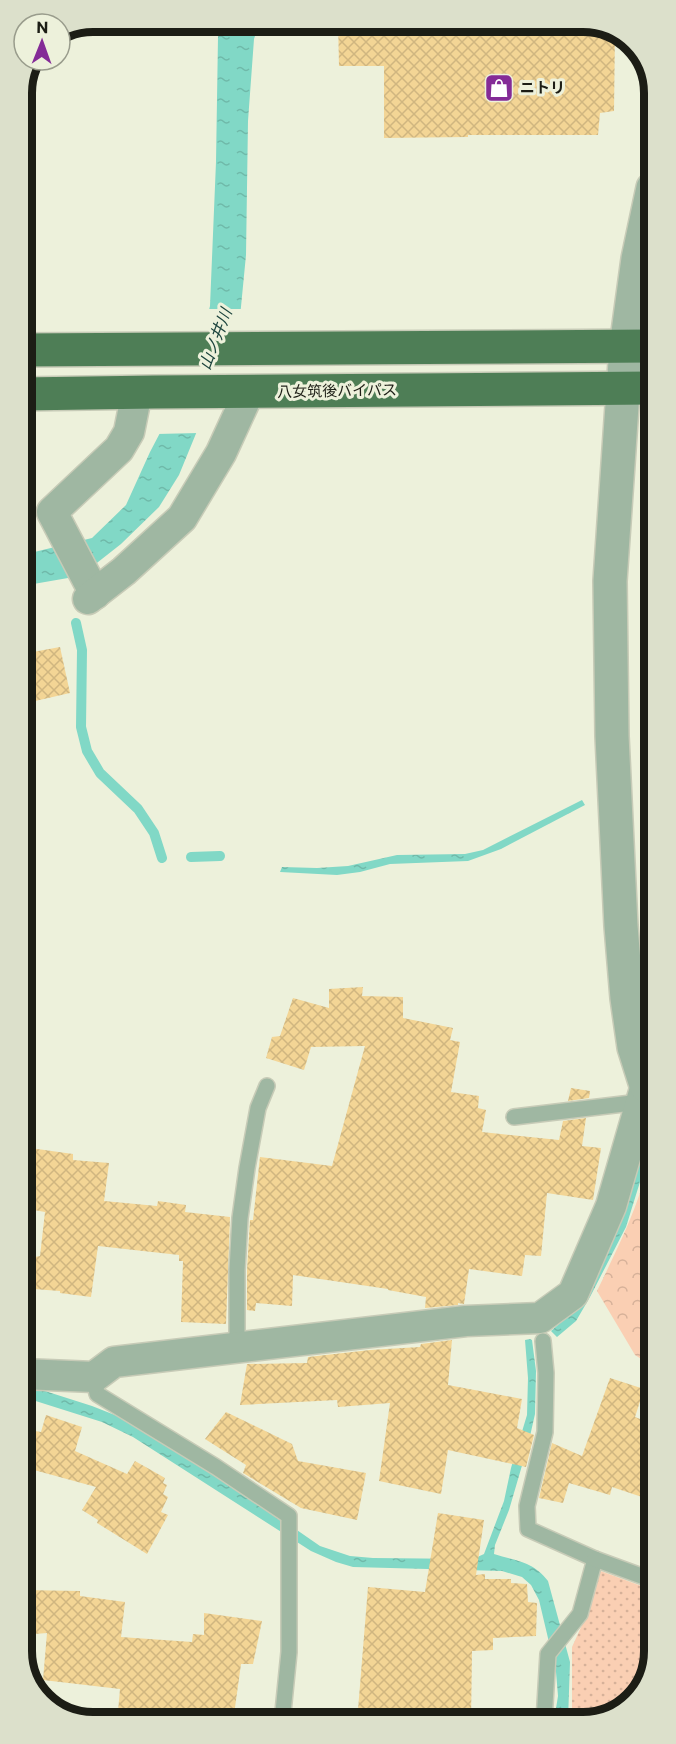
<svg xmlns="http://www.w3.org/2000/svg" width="676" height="1744" font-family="Commissioner,'Noto Sans JP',sans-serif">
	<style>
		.built { fill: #e2e8ca }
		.grass { fill: url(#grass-dots) }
		.park { fill: url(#park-crowns) }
		.water { fill: url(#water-ripples) }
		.pier { fill: #edf1db }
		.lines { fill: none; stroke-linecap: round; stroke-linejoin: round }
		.stream { stroke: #81d8c6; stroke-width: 10 }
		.building { fill: url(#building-cross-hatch) }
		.service-casing { stroke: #c7cbb7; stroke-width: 18 }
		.minor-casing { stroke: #c7cbb7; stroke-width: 33 }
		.tertiary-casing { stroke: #c7cbb7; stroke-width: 36 }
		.trunk-casing { stroke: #c7cbb7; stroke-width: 36 }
		.service { stroke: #9fb7a2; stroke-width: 15 }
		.minor { stroke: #9fb7a2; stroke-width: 30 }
		.tertiary { stroke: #9fb7a2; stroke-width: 33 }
		.trunk { stroke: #4e7e56; stroke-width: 33 }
		.labels { text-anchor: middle; stroke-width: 6; stroke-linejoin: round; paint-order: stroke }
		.poi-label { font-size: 15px; font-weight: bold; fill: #1c1d15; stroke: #edf1db; text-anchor: start }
		.street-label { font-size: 15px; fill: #1c1d15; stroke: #edf1db }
		.water-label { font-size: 16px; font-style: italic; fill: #1b433c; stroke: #edf1db }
		.rim { fill: none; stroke: #1c1d15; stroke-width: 8 }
	</style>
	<defs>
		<pattern id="grass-dots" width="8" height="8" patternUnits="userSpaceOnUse" patternTransform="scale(1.5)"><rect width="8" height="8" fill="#facfb3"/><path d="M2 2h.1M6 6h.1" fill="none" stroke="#d6b199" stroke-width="1.8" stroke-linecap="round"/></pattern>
		<pattern id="park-crowns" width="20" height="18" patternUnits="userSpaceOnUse" patternTransform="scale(1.5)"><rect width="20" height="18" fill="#facfb3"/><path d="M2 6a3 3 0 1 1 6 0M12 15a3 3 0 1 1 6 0" fill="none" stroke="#d6b199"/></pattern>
		<pattern id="water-ripples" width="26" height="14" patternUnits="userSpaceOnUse" patternTransform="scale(1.5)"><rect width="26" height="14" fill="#81d8c6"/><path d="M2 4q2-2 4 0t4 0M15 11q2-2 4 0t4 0" fill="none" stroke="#6fb9a9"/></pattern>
		<pattern id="building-cross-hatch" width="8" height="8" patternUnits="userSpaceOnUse" patternTransform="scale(1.5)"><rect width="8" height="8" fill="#f3d595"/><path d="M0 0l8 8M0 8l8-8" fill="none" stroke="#d0b680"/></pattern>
	</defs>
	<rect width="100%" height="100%" fill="#edf1db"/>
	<!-- built -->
	<path class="built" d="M653 434 654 960 643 815 640 499 644 448Z"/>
	<!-- grass -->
	<path class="grass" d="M598 1570 655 1591V1627L635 1698 602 1720 572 1721V1647L582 1625Z"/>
	<!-- park -->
	<path class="park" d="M654 1123 655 1368 635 1355 597 1291C623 1237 651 1183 654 1123Z"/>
	<!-- water -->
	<g class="water">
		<path d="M222 21H260L254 39 248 121 246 255 240 317 220 375 179 475 159 507 121 544 93 566 68 578 22 586V555L92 538 126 505 150 452 194 368 210 306 216 162 218 37Z"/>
		<path d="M582 800 585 805 501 849 468 861 390 864 360 872 337 875 280 872 282 867 317 868 348 866 397 855 465 854 483 850Z"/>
		<path d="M647 1122 651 1124 644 1169 626 1227 590 1297 576 1321 557 1337 551 1331 568 1316Z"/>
		<path d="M530 1339 532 1340 536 1371 535 1414 528 1445 509 1510 495 1545 494 1554C516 1561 533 1561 548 1581L570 1662 568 1721H554L558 1696 556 1672 539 1600 531 1585 522 1577 502 1571 353 1567 336 1562 311 1551 133 1437 102 1422 23 1397V1384L92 1406 130 1421 229 1483 320 1546 350 1556 373 1558 473 1559 484 1554 504 1501 511 1468 527 1415 528 1378 525 1340Z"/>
	</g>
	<!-- pier -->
	<path class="pier" d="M207 309H244L243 318 222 376 199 433 156 434 191 366Z"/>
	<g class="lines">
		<!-- stream -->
		<g class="stream">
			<path d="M76 623 82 650 81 727 87 751 100 773 138 809 154 833 162 858"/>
			<path d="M191 857 220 856"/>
		</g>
	</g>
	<!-- building -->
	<g class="building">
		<path d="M338 21H588L615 31 614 111 600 113 598 135H468V137L384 138V66H339Z"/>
		<path d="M60 647 70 693 22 704V654Z"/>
		<path d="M363 987 362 996 403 997V1018L453 1028 450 1040 460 1042 451 1092 479 1096 478 1108 486 1110 482 1132 559 1140 563 1121 586 1118 582 1146 601 1148 593 1200 547 1193 541 1256 525 1255 522 1276 469 1269 464 1304 458 1303V1305L425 1308 426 1297 388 1290V1289L293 1275 292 1306 256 1303 255 1311 247 1310V1270L250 1220H253L260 1157 332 1166 365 1046 311 1047 304 1070 266 1058 272 1037 280 1036 293 998 329 1008V989Z"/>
		<path d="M571 1088 590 1091 589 1098 568 1101Z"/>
		<path d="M23 1147 73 1154V1160L109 1163 104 1201 157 1206 158 1201 186 1205 185 1212 230 1217 226 1324 181 1322 183 1261H179V1255L98 1246 91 1297 60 1293V1291L33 1289 35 1257 40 1256 45 1212 23 1208Z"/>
		<path d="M452 1340 448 1385 522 1399 517 1428 534 1435 526 1467 448 1450 441 1494 379 1481 390 1403 338 1407 337 1400 240 1405 247 1364 307 1363 308 1357 370 1350 420 1347 421 1344Z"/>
		<path d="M610 1378 644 1389 635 1417 655 1425V1477L648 1499 612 1487 610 1495 569 1483 563 1503 539 1498 552 1443 582 1456Z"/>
		<path d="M226 1412 292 1444 298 1461 366 1473 357 1520 301 1508 243 1473 246 1465 205 1439Z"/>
		<path d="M46 1415 82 1427 75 1451 127 1474 135 1461 165 1478 163 1483 167 1485 163 1494 168 1497 161 1512 168 1515 147 1554 97 1523 98 1520 82 1510 96 1487 23 1467V1429L41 1432Z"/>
		<path d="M438 1513 484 1520 476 1575 485 1574V1579H511V1583L527 1584 528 1602 537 1603 536 1636 493 1638V1650L472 1651 471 1721 357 1722 368 1587 425 1592Z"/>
		<path d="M23 1590 80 1591V1596L125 1602 121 1637 192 1642 193 1634 204 1635V1613L262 1621 253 1664H241L233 1722 117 1723 120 1689 43 1680 47 1633 23 1635Z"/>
	</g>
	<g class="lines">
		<!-- service casing -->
		<g class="service-casing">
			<g id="service">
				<path d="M514 1117 640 1102"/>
				<path d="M543 1341 546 1373 545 1432 527 1506 528 1529 595 1559 580 1614 548 1654 544 1721"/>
				<path d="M237 1348V1270L240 1218 247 1168 258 1108 267 1086"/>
				<path d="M94 1377 97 1394 216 1467 289 1516V1652L282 1722"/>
				<path d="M595 1559 655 1581"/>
			</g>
		</g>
		<!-- minor casing -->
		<g class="minor-casing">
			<g id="minor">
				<path d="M95 594 52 512 119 449 129 432 137 392"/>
				<path d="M88 599 124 571 182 518 221 453 249 392"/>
				<path d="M23 1374 94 1377 114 1362 466 1321 540 1318 573 1294 611 1206 646 1085"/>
			</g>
		</g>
		<!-- tertiary casing -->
		<g class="tertiary-casing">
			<path id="tertiary" d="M653 188 638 259 626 347 610 581 612 736 621 926 627 998 634 1047 646 1085 654 1092"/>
		</g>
		<!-- trunk casing -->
		<g class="trunk-casing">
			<g id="trunk">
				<path d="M22 350 653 346"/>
				<path d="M22 394 154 392 653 388"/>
			</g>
		</g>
		<!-- service -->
		<use href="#service" class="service"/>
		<!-- minor -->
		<use href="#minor" class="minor"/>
		<!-- tertiary -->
		<use href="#tertiary" class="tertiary"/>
		<!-- trunk -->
		<use href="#trunk" class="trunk"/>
	</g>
	<!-- icons -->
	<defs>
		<g id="shop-square" transform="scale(1.5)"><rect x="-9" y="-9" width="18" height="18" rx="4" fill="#842b97" stroke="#edf1db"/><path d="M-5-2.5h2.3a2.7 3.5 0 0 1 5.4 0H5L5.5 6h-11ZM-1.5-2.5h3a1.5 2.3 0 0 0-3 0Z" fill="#fff"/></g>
	</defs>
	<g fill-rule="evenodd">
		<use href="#shop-square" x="499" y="88"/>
	</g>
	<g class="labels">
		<!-- poi labels -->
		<g class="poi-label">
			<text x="520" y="93">ニトリ</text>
		</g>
		<!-- street labels -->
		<g class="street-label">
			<text transform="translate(337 391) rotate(-1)" y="5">八女筑後バイパス</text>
		</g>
		<!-- water labels -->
		<g class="water-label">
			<text transform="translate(215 339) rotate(-69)" y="6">山ノ井川</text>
		</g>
	</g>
	<!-- crop -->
	<path d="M0 0H676V1744H0ZM93 32H583A61 61 0 0 1 644 93V1651A61 61 0 0 1 583 1712H93A61 61 0 0 1 32 1651V93A61 61 0 0 1 93 32Z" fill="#dce0cb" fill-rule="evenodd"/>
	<path class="rim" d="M93 32H583A61 61 0 0 1 644 93V1651A61 61 0 0 1 583 1712H93A61 61 0 0 1 32 1651V93A61 61 0 0 1 93 32Z"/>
	<!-- north arrow -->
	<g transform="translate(42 42) rotate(1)"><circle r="28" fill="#edf1db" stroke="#999c8c" stroke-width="1.5"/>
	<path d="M0-4.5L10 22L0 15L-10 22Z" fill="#842b97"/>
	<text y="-9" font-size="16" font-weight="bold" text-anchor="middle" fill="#1c1d15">N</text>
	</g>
</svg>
